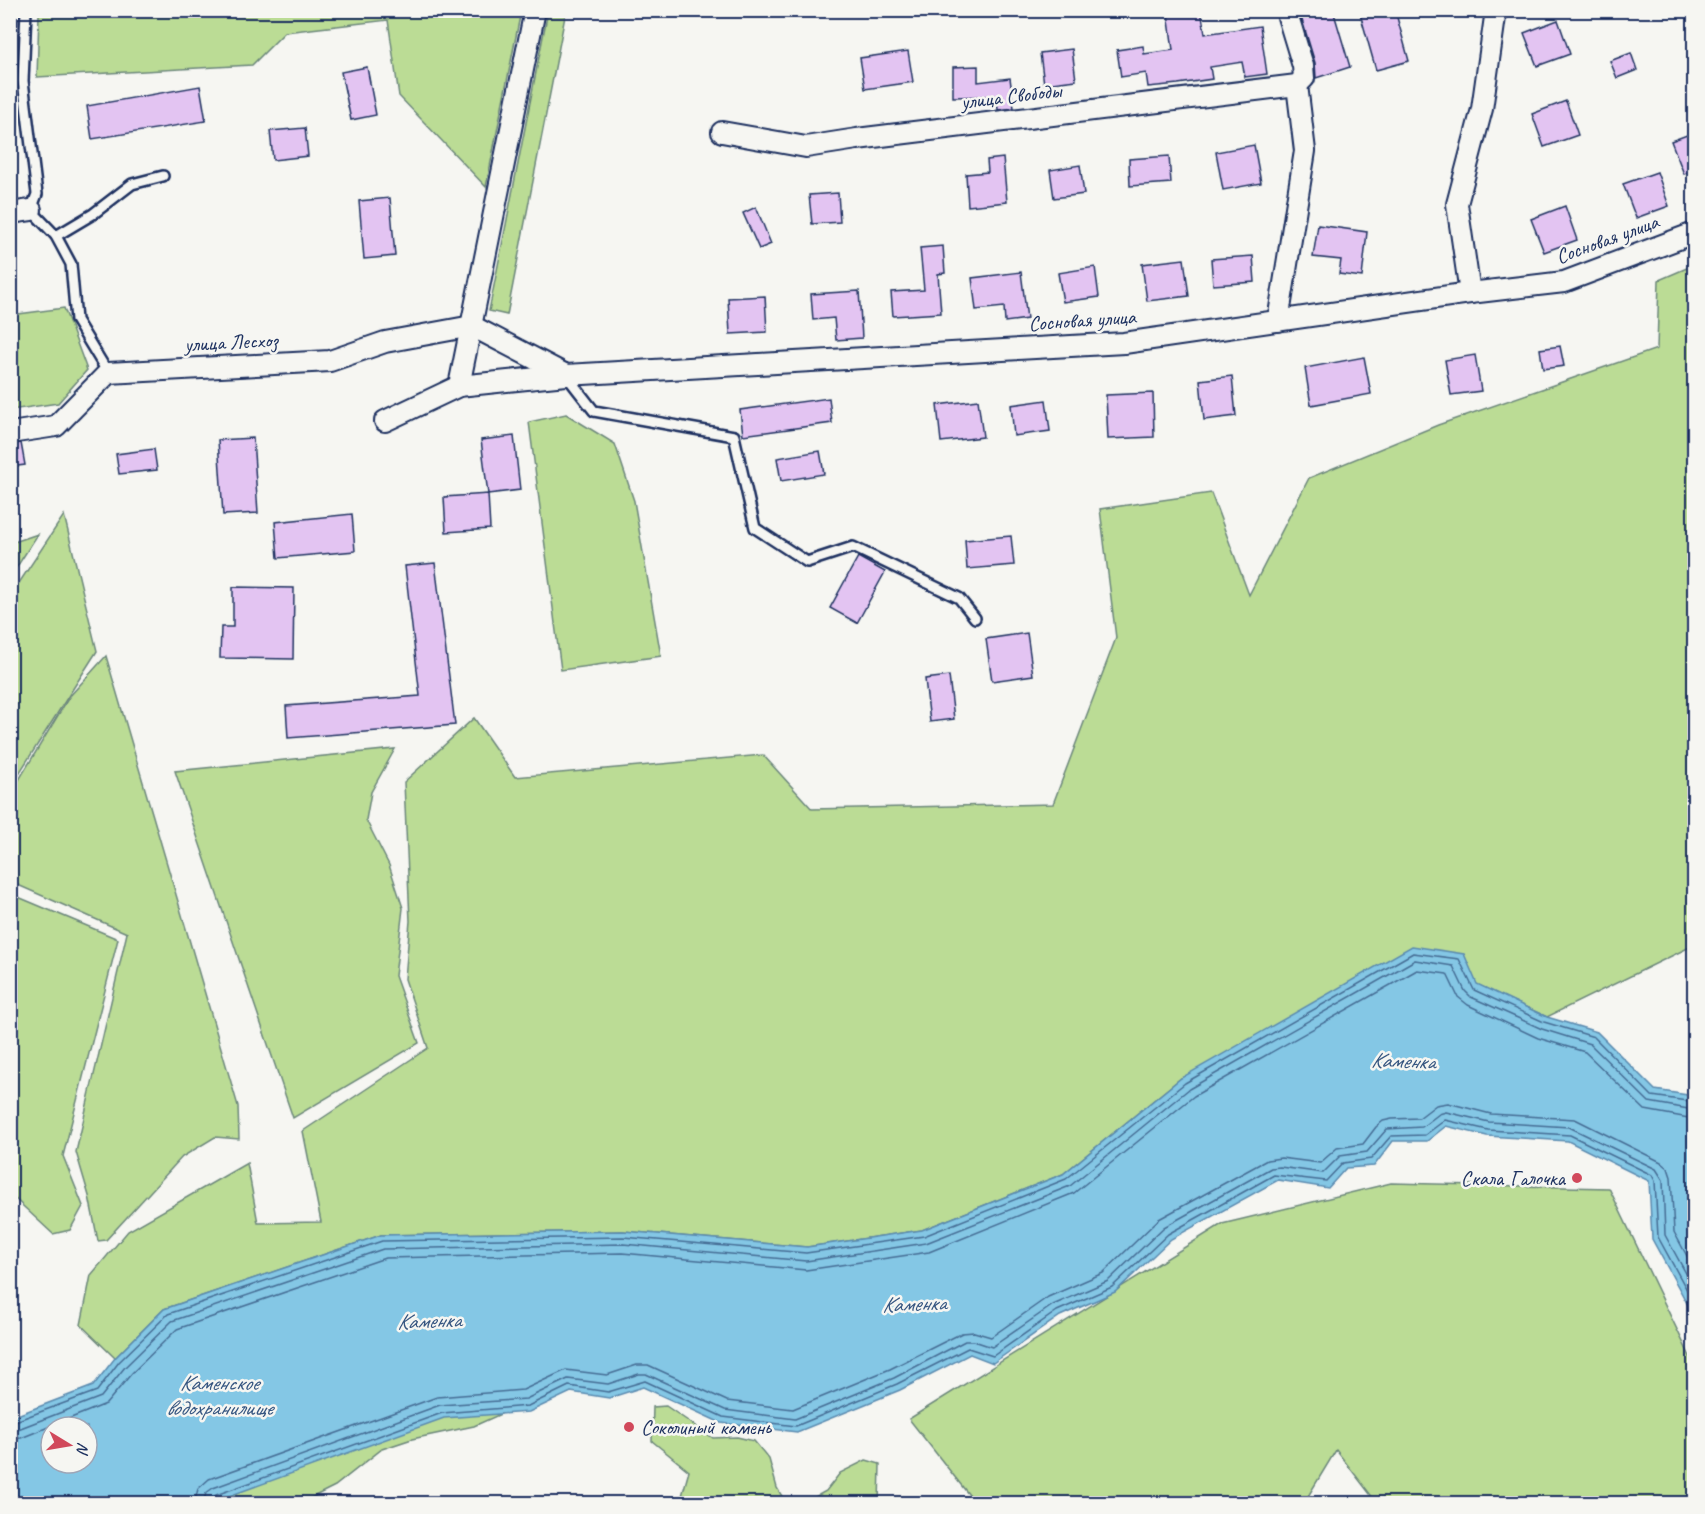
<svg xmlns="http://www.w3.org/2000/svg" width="1705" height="1514" font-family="Caveat,sans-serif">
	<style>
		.green { fill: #bbdc95; stroke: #6b867a; stroke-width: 1.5 }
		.water { fill: #84c7e5; stroke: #5a8aaf; stroke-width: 1.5; fill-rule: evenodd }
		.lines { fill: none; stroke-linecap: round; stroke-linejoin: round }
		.shore { stroke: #456c94; stroke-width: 1.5 }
		.building { fill: #e3c4f2; stroke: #1b2f5e; stroke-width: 1.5 }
		.lane-casing { stroke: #1b2f5e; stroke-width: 14 }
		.street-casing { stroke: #1b2f5e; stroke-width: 24 }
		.lane { stroke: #f6f6f2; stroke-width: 9 }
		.street { stroke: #f6f6f2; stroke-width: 20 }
		.poi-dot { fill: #d1495b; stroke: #f6f6f2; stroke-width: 2 }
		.labels { text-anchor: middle; stroke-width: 5; stroke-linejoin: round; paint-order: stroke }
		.street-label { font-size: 21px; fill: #1b2f5e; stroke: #f6f6f2 }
		.poi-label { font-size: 21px; fill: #1b2f5e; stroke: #f6f6f2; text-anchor: end }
		.water-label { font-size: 22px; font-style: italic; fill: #355580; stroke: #f6f6f2 }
	</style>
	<rect width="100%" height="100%" fill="#f6f6f2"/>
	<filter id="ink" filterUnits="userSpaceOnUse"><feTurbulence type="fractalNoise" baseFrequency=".0167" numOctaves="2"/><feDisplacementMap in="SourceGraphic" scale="12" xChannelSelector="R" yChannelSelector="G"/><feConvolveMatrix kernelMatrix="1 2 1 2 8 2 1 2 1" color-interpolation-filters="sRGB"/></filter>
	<g filter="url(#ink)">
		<!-- green -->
		<g class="green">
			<path d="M56 11H521L486 187 399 96 388 20 285 32 252 65 37 77 39 14Z"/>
			<path d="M548 11H566L507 315 489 311Z"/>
			<path d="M1694 265V945L1547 1017 1476 984 1181 1078 1063 1174 922 1230 807 1247 623 1231 381 1235 164 1309 115 1358 81 1325 91 1275 128 1231 247 1163 258 1223 321 1222 303 1131 428 1048 405 979 410 921 404 782 474 718 515 777 763 755 812 809 1053 804 1116 638 1100 509 1211 493 1249 595 1309 478 1438 425 1657 349 1659 280Z"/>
			<path d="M64 308 87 370 58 403 11 410V315Z"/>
			<path d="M566 414 615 444 634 501 661 656 561 670 529 422Z"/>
			<path d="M64 515 97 651 11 786V595Z"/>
			<path d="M38 534 11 576V543Z"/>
			<path d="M106 656 238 1106 239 1139 215 1137 182 1157 106 1240 98 1241 89 1196 76 1152 127 933 11 882V793L69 697Z"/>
			<path d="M395 749 371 792 366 820 389 865 403 908 395 976 419 1043 293 1118 175 771Z"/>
			<path d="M11 894 118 939 63 1156 83 1206 70 1230 53 1234 11 1195Z"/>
			<path d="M1391 1183 1609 1188 1694 1365V1503H1377L1336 1450 1304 1503H996L969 1495 909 1419 1222 1224Z"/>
			<path d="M521 1405 474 1426 412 1439 382 1449 335 1486 301 1503 193 1504 424 1415Z"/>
			<path d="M666 1406 713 1438 737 1437 754 1441 769 1459 777 1488 786 1503H680L689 1471 652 1441 653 1407Z"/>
			<path d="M866 1460 880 1464 879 1503H794L808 1501 826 1491 840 1473Z"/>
		</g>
		<!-- water -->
		<path class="water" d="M1412 946 1464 954 1477 984 1547 1017 1597 1032 1655 1090 1694 1096V1316L1652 1239 1649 1181 1568 1141 1487 1136 1446 1126 1427 1141H1393L1374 1166 1346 1168 1328 1188 1278 1180 1171 1239 1115 1292 1060 1316 993 1363 970 1354 900 1390 797 1432 721 1423 643 1387 609 1398 571 1392 529 1412 444 1418 218 1500 216 1503H11V1415L12 1417 93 1386 115 1358 164 1309 381 1235 623 1231 807 1247 922 1230 1063 1174 1181 1078ZM51 1427H87V1463H51Z"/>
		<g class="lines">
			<!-- shore -->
			<g class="shore">
				<path d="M10 1423 97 1391 119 1362 168 1314 382 1241 623 1237 806 1253 924 1236 1066 1179 1185 1083 1413 953 1459 959 1474 990 1544 1022 1594 1037 1652 1096 1694 1102"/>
				<path d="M10 1430 18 1429 101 1397 125 1367 172 1321 383 1249 623 1244 806 1261 926 1243 1070 1186 1189 1089 1415 960 1453 966 1465 991 1471 997 1542 1029 1590 1044 1649 1102 1694 1110"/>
				<path d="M10 1439 21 1438 106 1404 132 1373 177 1329 385 1258 622 1253 806 1270 929 1252 1074 1193 1194 1096 1417 970 1447 974 1458 997 1468 1005 1538 1038 1585 1052 1645 1110 1694 1119"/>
				<path d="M194 1504 198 1489 209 1479 437 1397 523 1390 566 1370 607 1375 637 1365H648L727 1401 793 1409 890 1369 962 1333 974 1332 991 1337 1048 1297 1103 1273 1159 1219 1267 1160 1281 1158 1320 1163 1337 1148 1363 1144 1376 1127 1383 1121 1392 1119 1419 1118 1436 1105 1448 1103 1491 1114 1575 1119 1661 1162 1668 1168 1671 1177 1674 1232 1694 1269"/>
				<path d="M203 1504 206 1493 213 1488 440 1405 526 1399 568 1379 608 1384 639 1374H646L725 1410 795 1419 894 1378 965 1341H974L992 1347 1053 1305 1108 1281 1164 1227 1271 1168 1280 1167 1323 1173 1340 1156 1367 1152 1387 1129 1422 1127 1439 1114 1446 1112 1489 1122 1569 1127 1656 1169 1663 1180 1665 1235 1694 1288"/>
				<path d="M211 1504 212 1498 216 1495 442 1413 528 1406 569 1386 608 1392 645 1381 723 1417 796 1426 897 1384 968 1348 993 1356 1057 1311 1112 1287 1168 1234 1274 1175 1326 1181 1343 1163 1371 1159 1391 1136 1425 1135 1445 1120 1488 1130 1570 1135 1652 1175 1655 1181 1658 1237 1694 1303"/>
			</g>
		</g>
		<!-- building -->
		<g class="building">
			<path d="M1181 10H1201L1205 34 1260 26 1267 74 1245 77 1242 62 1210 67 1212 79 1178 84 1148 87 1146 73 1121 77 1117 50 1143 46 1144 54 1173 50 1168 13Z"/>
			<path d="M1299 10H1333L1350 67 1316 78 1315 63Z"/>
			<path d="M1359 10H1395L1409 61 1376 70Z"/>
			<path d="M1558 20 1570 54 1537 66 1524 33Z"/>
			<path d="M1072 49 1076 80 1044 84 1040 53Z"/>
			<path d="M908 51 913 82 865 89 860 58Z"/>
			<path d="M1631 53 1637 70 1617 78 1610 61Z"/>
			<path d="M978 66V82L1010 78 1014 108 998 110 997 96 953 97V67Z"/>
			<path d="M367 67 376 115 351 120 341 72Z"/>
			<path d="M200 86 206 121 92 139 87 106Z"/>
			<path d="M1566 101 1578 135 1544 147 1532 114Z"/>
			<path d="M305 128 308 156 273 160 270 131Z"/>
			<path d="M1695 132V170L1684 174 1671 141Z"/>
			<path d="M1254 145 1261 183 1223 190 1216 152Z"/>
			<path d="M1169 156 1171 183 1130 186 1129 159Z"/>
			<path d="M1003 158 1007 202 968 206 966 174 988 172 987 160Z"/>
			<path d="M1080 165 1084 194 1054 198 1050 170Z"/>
			<path d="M1657 172 1669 206 1636 218 1623 184Z"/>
			<path d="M838 193 840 222 812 224 809 195Z"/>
			<path d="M390 198 395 256 364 259 359 201Z"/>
			<path d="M1565 206 1577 240 1544 252 1531 219Z"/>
			<path d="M756 207 771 244 759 249 743 213Z"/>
			<path d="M1318 225 1367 232 1362 277 1339 274 1341 260 1313 257Z"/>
			<path d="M943 246 945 273 938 274 941 313 893 316 891 292 924 290 920 248Z"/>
			<path d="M1253 256 1255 282 1213 285 1211 259Z"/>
			<path d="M1184 259 1189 296 1147 301 1142 264Z"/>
			<path d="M1095 267 1099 297 1063 302 1058 273Z"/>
			<path d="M1021 272 1027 319 1005 322 1004 307 976 310 972 278Z"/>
			<path d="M859 291 862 338 836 340 834 318 813 320 811 294Z"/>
			<path d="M765 296 767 332 730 334 728 298Z"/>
			<path d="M1560 346 1564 366 1543 369 1540 349Z"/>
			<path d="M1475 355 1481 391 1451 395 1445 360Z"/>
			<path d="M1364 357 1371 394 1311 405 1305 368Z"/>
			<path d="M1232 376 1236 416 1204 420 1200 380Z"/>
			<path d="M1153 393 1154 437 1108 439 1106 395Z"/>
			<path d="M829 398 832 423 743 435 740 410Z"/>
			<path d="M978 400 983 437 941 442 937 405Z"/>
			<path d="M1046 400 1050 431 1014 436 1011 405Z"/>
			<path d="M514 436 520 490 488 494 481 440Z"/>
			<path d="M253 438 258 513 223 515 218 440Z"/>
			<path d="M21 443 25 465 10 467V445Z"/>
			<path d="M154 449 157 470 119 474 116 454Z"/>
			<path d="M820 451 824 474 781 481 777 458Z"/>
			<path d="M488 494 490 529 446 532 444 497Z"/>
			<path d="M352 514 355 551 278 558 275 522Z"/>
			<path d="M1011 536 1014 565 967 569 965 540Z"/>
			<path d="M858 557 885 572 857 623 830 608Z"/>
			<path d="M435 563 455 725 288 738 286 706 420 696 405 566Z"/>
			<path d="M233 587 294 588 293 659 220 658 221 627H233Z"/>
			<path d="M1027 633 1033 675 992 681 986 639Z"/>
			<path d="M949 676 954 719 930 722 925 679Z"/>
		</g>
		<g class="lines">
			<!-- lane casing -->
			<g class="lane-casing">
				<g id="lane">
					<path d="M26 10 23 81 37 194 31 210 56 236 71 264 76 320 108 373"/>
					<path d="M56 236 93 214 132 184 163 176"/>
					<path d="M566 375 594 411 734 436 755 528 807 562 853 547 959 598 975 618"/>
				</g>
			</g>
			<!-- street casing -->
			<g class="street-casing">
				<g id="street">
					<path d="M535 10 459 386 566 375"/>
					<path d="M722 132 806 147 857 139 1297 85 1304 78 1303 66 1286 10"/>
					<path d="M10 213 31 210"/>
					<path d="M1470 293 1457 204 1482 109 1496 10"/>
					<path d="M1278 321 1305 151 1297 85"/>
					<path d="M472 326 566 375 1124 343 1470 293 1564 282 1694 233"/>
					<path d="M385 421 459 386"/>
					<path d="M10 433 56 426 108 373 330 361 385 342 472 326"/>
				</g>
			</g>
			<!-- lane -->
			<use href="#lane" class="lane"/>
			<!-- street -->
			<use href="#street" class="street"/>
		</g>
	</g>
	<!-- markers -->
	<g class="poi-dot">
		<circle cx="1577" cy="1178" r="6"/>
		<circle cx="629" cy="1427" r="6"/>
	</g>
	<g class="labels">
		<!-- street labels -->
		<g class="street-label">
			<text transform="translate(1011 96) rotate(-7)" y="7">улица Свободы</text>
			<text transform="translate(1607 239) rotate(-20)" y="7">Сосновая улица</text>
			<text transform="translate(1082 320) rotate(-4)" y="7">Сосновая улица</text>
			<text transform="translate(231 342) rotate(-3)" y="7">улица Лесхоз</text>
		</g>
		<!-- poi labels -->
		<g class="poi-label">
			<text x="1565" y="1185">Скала Галочка</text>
			<text x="641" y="1434" text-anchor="start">Соколиный камень</text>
		</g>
		<!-- water labels -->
		<g class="water-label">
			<text transform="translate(1403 1060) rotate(2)" y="8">Каменка</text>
			<text transform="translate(914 1303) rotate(-2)" y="8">Каменка</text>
			<text transform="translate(429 1320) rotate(-2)" y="8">Каменка</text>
			<text x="219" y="1390">Каменское<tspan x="219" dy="25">водохранилище</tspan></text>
		</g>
	</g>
	<!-- margin -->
	<rect width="1705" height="1514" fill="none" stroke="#f6f6f2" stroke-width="36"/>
	<rect x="18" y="18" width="1669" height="1478" fill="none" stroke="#1b2f5e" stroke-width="2" filter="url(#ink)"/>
	<!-- north arrow -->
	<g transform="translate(69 1445) rotate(101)"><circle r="28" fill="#f6f6f2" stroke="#9ea6b7" stroke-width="1.5"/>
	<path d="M0-4.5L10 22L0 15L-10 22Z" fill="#d1495b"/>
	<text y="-9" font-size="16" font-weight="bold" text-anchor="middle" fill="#1b2f5e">N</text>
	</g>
</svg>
